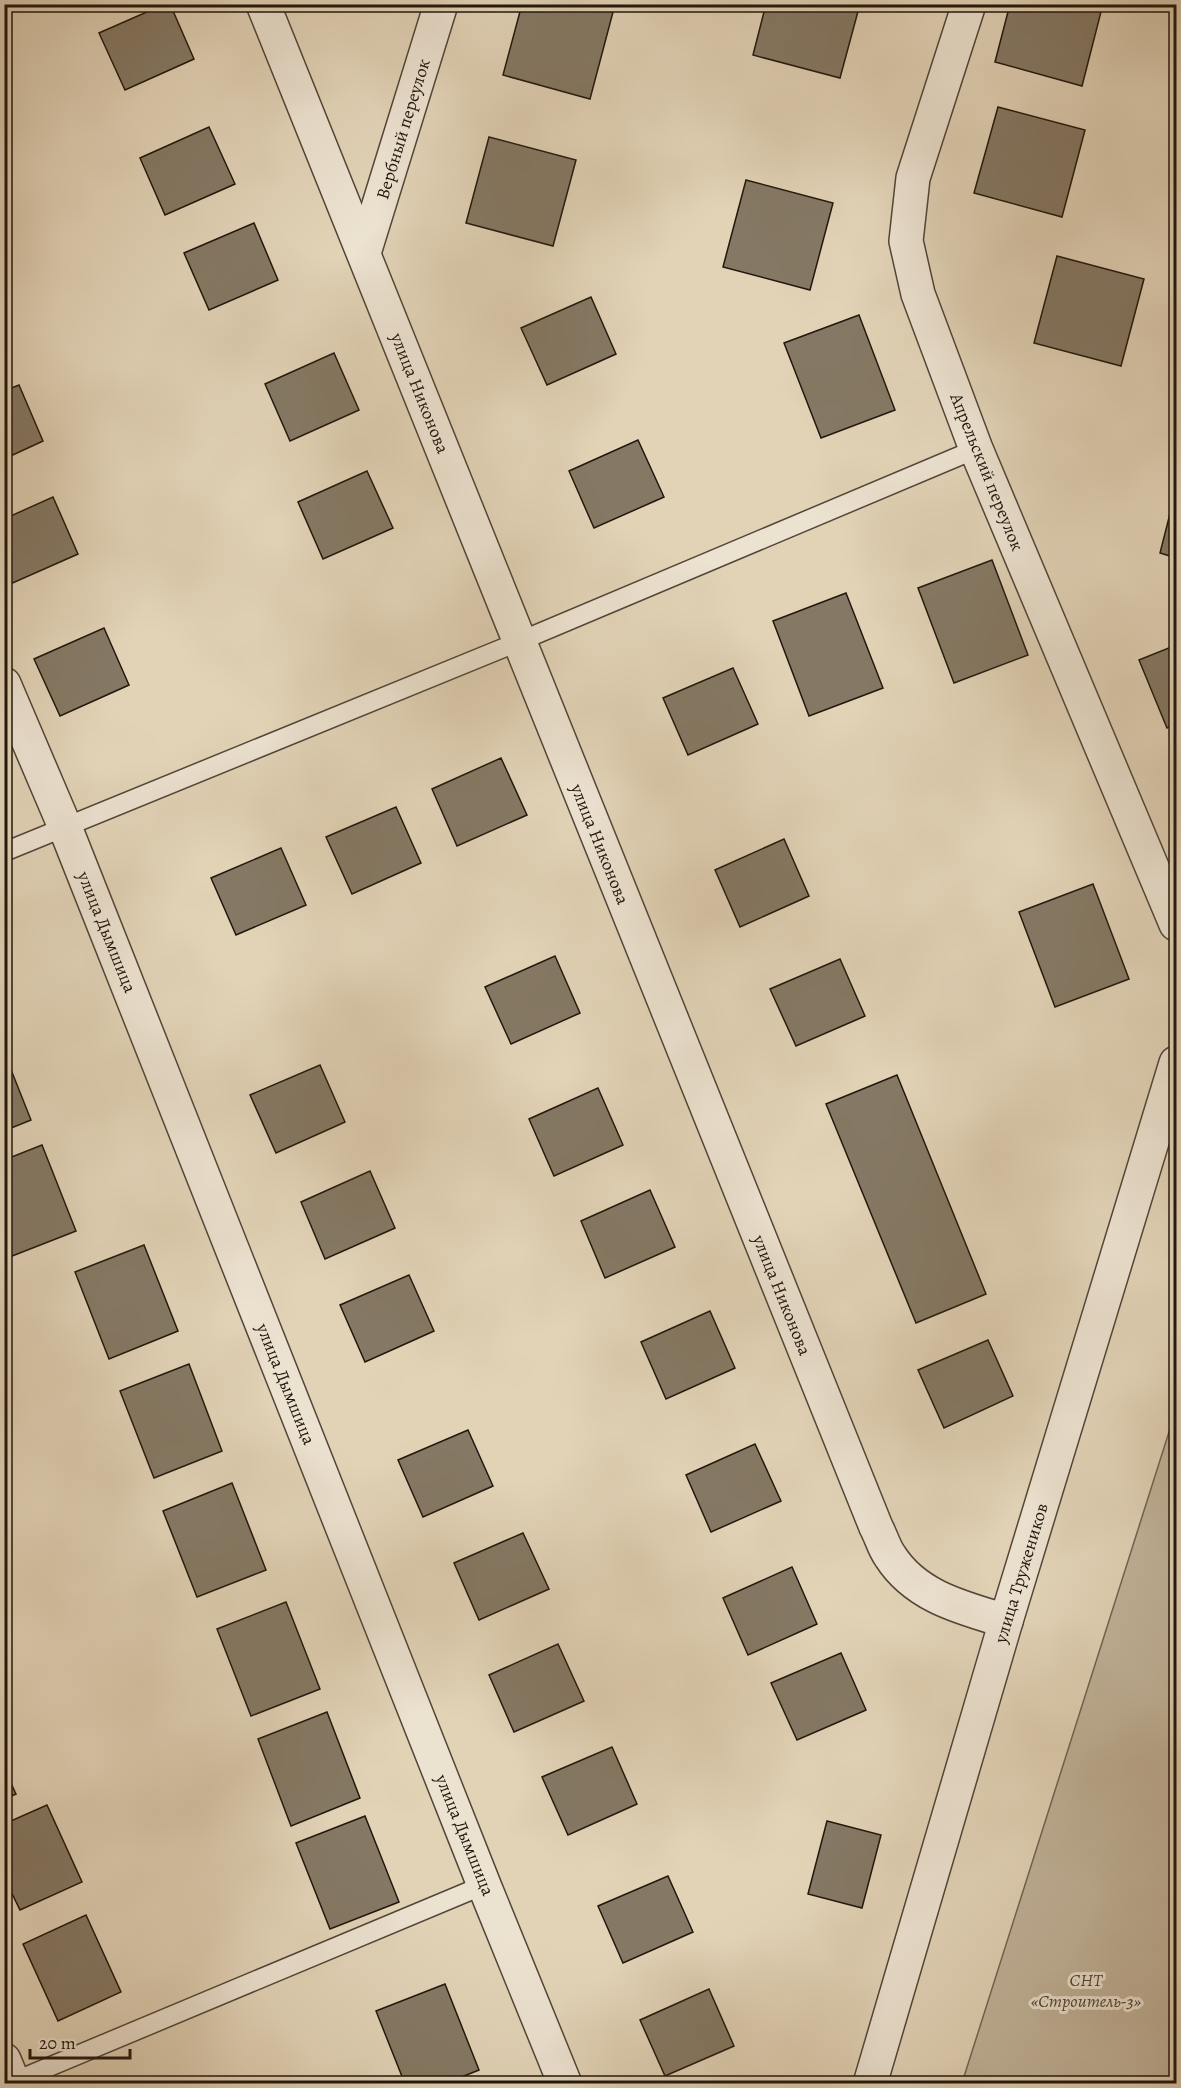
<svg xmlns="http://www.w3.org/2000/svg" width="1181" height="2088" font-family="Alegreya,serif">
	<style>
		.green { fill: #c1b39a; stroke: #716554; stroke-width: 1.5 }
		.building { fill: #857965; stroke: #21170d; stroke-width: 1.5 }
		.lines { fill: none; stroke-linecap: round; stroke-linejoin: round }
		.service-casing { stroke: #514638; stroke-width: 21 }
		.minor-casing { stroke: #514638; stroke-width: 36 }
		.service { stroke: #ece2d0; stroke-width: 18 }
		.minor { stroke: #ece2d0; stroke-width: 33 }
		.labels { text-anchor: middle; stroke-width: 6; stroke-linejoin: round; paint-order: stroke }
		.street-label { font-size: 18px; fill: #21170d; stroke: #ece2d0 }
		.park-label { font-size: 18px; font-style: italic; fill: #514637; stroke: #ece2d0 }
	</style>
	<rect width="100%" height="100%" fill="#e2d3b7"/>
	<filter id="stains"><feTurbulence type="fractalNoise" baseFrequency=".00333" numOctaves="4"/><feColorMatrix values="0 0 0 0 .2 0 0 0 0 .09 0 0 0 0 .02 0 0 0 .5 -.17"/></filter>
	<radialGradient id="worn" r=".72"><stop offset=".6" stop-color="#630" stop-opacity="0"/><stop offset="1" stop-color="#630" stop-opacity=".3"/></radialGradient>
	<!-- green -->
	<path class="green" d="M1176 1410V2083H962Z"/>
	<!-- building -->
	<g class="building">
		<path d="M165 4H170L194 59 125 90 99 33Z"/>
		<path d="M522 4H586L613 12 590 99 503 75Z"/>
		<path d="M766 4H860L840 78 753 55Z"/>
		<path d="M1010 4H1103L1082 86 995 62Z"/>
		<path d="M998 107 1085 130 1062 217 974 193Z"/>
		<path d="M209 127 235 184 165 215 140 158Z"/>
		<path d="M489 137 576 160 553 246 466 223Z"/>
		<path d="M746 180 833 203 810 290 723 267Z"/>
		<path d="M254 223 278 280 209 310 184 253Z"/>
		<path d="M1057 256 1144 279 1121 366 1034 343Z"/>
		<path d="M591 297 616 354 547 385 521 328Z"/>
		<path d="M859 315 895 410 821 438 784 343Z"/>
		<path d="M334 353 359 410 290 441 265 384Z"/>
		<path d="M19 385 43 441 4 459V391Z"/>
		<path d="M638 440 664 497 594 528 569 471Z"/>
		<path d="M367 471 393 528 323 559 298 502Z"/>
		<path d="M1176 490V558L1160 553Z"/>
		<path d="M53 497 78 554 8 585 4 576V519Z"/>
		<path d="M992 560 1028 655 954 683 918 588Z"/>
		<path d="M846 593 883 688 809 716 773 621Z"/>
		<path d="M104 628 129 685 60 716 34 659Z"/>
		<path d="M1176 645V724L1167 728 1139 660Z"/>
		<path d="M733 668 758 724 688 755 663 698Z"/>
		<path d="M501 758 527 815 457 846 432 789Z"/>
		<path d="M396 807 421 863 352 894 326 837Z"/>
		<path d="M784 839 809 896 740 927 715 870Z"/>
		<path d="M281 848 306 905 236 935 211 878Z"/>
		<path d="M1093 884 1129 979 1055 1007 1019 912Z"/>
		<path d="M555 956 580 1013 511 1044 485 987Z"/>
		<path d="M840 959 865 1016 796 1046 770 989Z"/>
		<path d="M4 1052 31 1120 4 1131Z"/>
		<path d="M320 1065 345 1122 276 1153 250 1095Z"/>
		<path d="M897 1075 986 1294 916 1323 826 1104Z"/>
		<path d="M598 1088 623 1145 554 1176 529 1119Z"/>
		<path d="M42 1145 76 1231 7 1258 4 1253V1160Z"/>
		<path d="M370 1171 395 1228 325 1259 301 1202Z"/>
		<path d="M650 1190 675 1247 605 1278 581 1221Z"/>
		<path d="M144 1245 178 1331 109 1359 75 1272Z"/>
		<path d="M409 1275 434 1331 365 1362 340 1305Z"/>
		<path d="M710 1311 735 1368 666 1399 641 1342Z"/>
		<path d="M988 1340 1013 1396 944 1428 918 1370Z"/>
		<path d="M189 1364 222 1451 154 1478 120 1391Z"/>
		<path d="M468 1430 493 1486 423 1517 398 1460Z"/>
		<path d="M755 1444 781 1501 711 1532 686 1475Z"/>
		<path d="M232 1483 266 1570 197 1597 163 1511Z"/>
		<path d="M523 1533 549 1589 479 1620 454 1563Z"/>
		<path d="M792 1567 817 1624 748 1655 723 1598Z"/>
		<path d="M286 1602 320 1689 251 1716 217 1629Z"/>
		<path d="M558 1644 584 1701 514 1732 489 1675Z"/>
		<path d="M841 1653 866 1710 797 1740 771 1683Z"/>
		<path d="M327 1712 360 1798 291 1826 258 1739Z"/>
		<path d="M612 1747 637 1804 568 1835 542 1777Z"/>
		<path d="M4 1768 16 1794 4 1799Z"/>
		<path d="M47 1805 82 1882 20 1910 4 1877V1824Z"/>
		<path d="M365 1816 399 1902 330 1929 296 1843Z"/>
		<path d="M827 1821 881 1835 862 1908 808 1894Z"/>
		<path d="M668 1876 693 1932 623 1963 598 1906Z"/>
		<path d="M86 1915 121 1992 58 2021 23 1944Z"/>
		<path d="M445 1984 479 2070 444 2084H405L376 2011Z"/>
		<path d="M709 1989 734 2046 665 2076 640 2020Z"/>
	</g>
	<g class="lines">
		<!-- service casing -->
		<g class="service-casing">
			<g id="service">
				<path d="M4 852 518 642 976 449"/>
				<path d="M13 2082 484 1885"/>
			</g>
		</g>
		<!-- minor casing -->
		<g class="minor-casing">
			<g id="minor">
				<path d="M263 4 876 1527C881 1536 884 1548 890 1556 916 1597 963 1608 1006 1621"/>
				<path d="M969 4 913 178 906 241 918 294 976 449 1176 924"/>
				<path d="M364 253 441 4"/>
				<path d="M4 684 65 827 484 1885 565 2084"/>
				<path d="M4 2060 14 2084"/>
				<path d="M870 2084 1006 1621 1176 1063"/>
			</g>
		</g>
		<!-- service -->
		<use href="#service" class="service"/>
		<!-- minor -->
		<use href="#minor" class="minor"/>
	</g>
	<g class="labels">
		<!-- street labels -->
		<g class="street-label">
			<text transform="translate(403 129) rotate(-73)" y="6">Вербный переулок</text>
			<text transform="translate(420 393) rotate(68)" y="6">улица Никонова</text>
			<text transform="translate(987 472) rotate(68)" y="6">Апрельский переулок</text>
			<text transform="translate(600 844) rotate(68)" y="6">улица Никонова</text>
			<text transform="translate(107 932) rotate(68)" y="6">улица Дымшица</text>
			<text transform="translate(782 1295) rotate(68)" y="6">улица Никонова</text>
			<text transform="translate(286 1384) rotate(68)" y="6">улица Дымшица</text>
			<text transform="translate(1021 1573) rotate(-73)" y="6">улица Тружеников</text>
			<text transform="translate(465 1835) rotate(68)" y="6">улица Дымшица</text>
		</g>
		<!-- park labels -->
		<g class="park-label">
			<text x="1086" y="1986">СНТ<tspan x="1086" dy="21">«Строитель-3»</tspan></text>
		</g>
	</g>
	<!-- margin -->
	<rect width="1181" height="2088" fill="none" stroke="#e2d3b7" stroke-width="24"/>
	<rect x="6" y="6" width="1169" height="2076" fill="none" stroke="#21170d" stroke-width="3"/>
	<rect x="12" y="12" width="1157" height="2064" fill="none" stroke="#21170d" stroke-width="1.5"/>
	<!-- scale -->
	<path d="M30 2049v9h100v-9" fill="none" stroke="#21170d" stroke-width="3"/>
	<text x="39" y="2049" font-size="18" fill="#21170d" stroke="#ece2d0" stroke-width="4.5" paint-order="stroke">20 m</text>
	<rect width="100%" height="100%" filter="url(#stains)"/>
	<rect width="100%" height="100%" fill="url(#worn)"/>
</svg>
